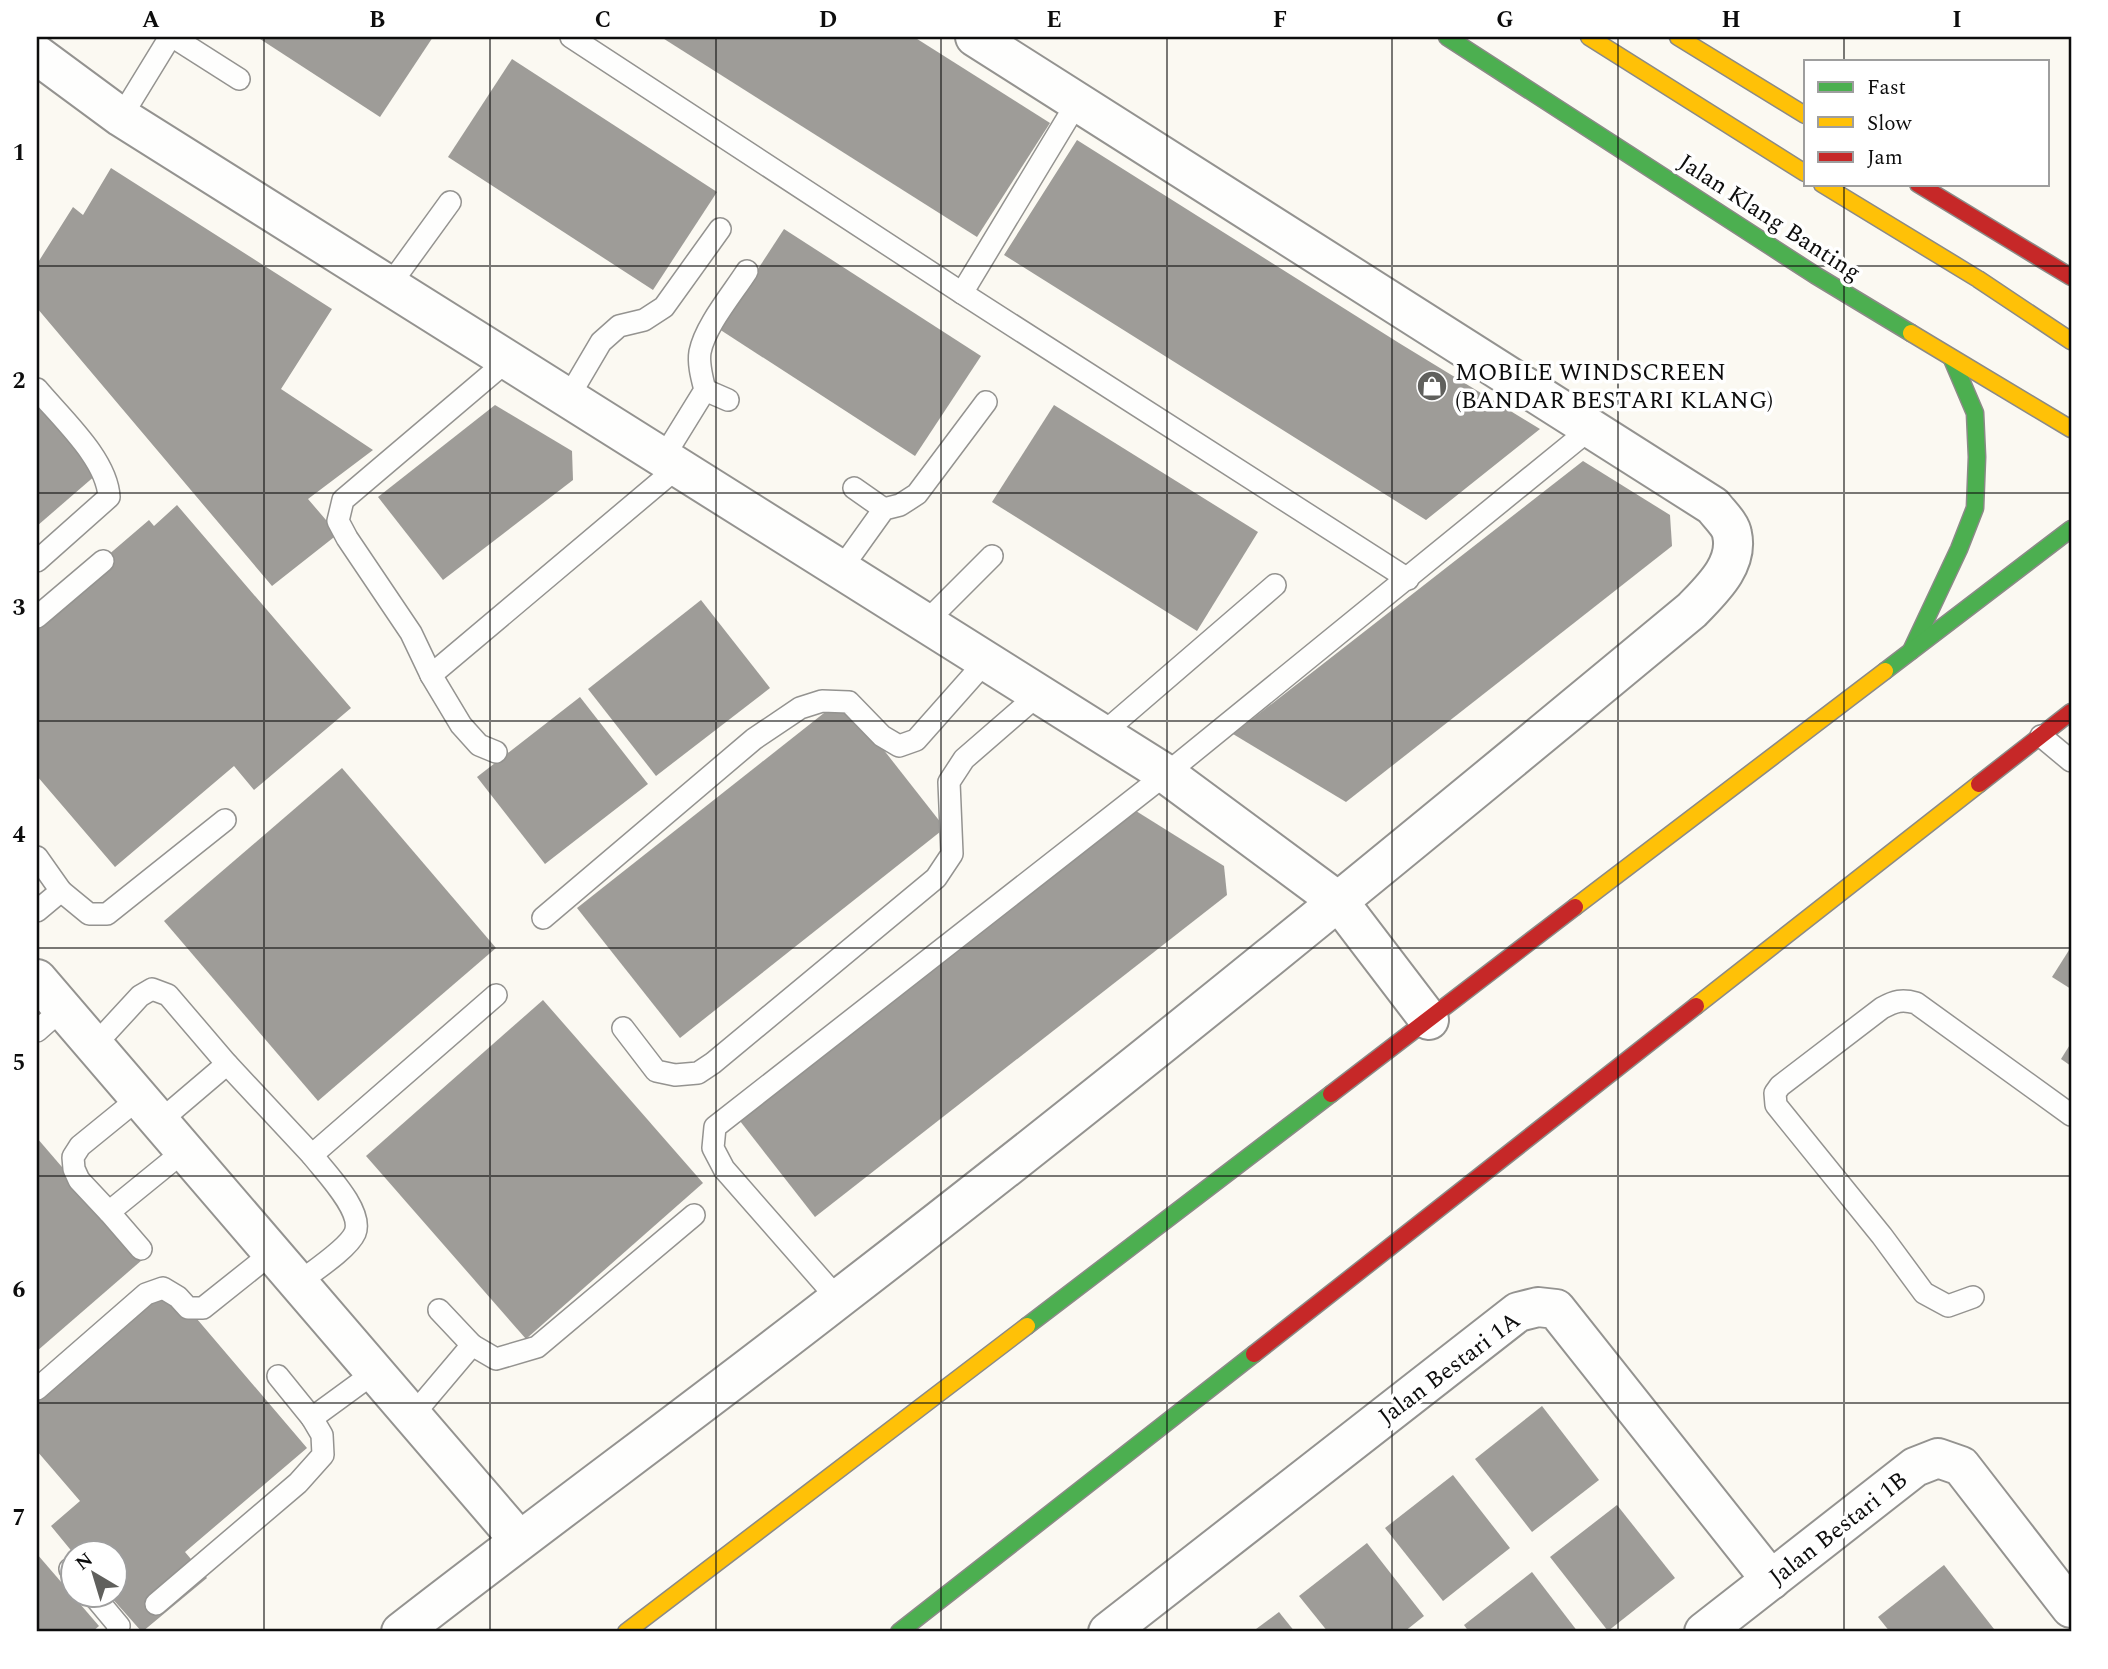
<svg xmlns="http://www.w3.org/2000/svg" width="2108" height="1669" font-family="Spectral,serif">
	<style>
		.building { fill: #9e9c98 }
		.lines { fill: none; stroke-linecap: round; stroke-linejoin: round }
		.lane-casing { stroke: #949390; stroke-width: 24 }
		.street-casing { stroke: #949390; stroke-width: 42 }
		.fast-casing { stroke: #8b8a87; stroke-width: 19 }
		.slow-casing { stroke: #8b8a87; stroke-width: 19 }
		.jam-casing { stroke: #8b8a87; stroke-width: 19 }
		.lane { stroke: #fefefd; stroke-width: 21 }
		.street { stroke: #fefefd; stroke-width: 38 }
		.fast { stroke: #4caf50; stroke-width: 16 }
		.slow { stroke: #ffc107; stroke-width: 16 }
		.jam { stroke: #c62828; stroke-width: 16 }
		.grid { fill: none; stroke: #0d0d0d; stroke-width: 2; stroke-opacity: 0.55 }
		.labels { text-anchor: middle; stroke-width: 7; stroke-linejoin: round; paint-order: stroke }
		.street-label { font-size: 24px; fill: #0d0d0d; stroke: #fff }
		.poi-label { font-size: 24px; fill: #0d0d0d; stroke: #fff; text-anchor: start }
		.neatline { fill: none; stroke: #0d0d0d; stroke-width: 2.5 }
		.grid-label { font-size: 23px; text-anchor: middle; font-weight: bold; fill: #0d0d0d }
	</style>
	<rect width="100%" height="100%" fill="#fbf9f2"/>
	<!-- building -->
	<g class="building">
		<path d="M257 37H433L380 117Z"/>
		<path d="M661 37H914L1050 123 977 237Z"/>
		<path d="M512 59 717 192 653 290 448 157Z"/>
		<path d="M1077 140 1399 343 1540 429 1426 520 1004 255Z"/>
		<path d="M111 168 332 309 281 389 373 450 308 499 338 534 272 586 37 308V264L73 207 83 215Z"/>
		<path d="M784 229 981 356 915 456 719 329Z"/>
		<path d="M37 389 104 468 37 526Z"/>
		<path d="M495 405 572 451 573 480 443 580 378 497Z"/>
		<path d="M1054 405 1258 532 1197 631 992 502Z"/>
		<path d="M1583 461 1670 515 1672 546 1346 802 1233 734Z"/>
		<path d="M177 505 351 708 254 790 234 766 115 867 37 776V616L149 520 154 526Z"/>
		<path d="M701 600 770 688 656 776 588 689Z"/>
		<path d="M580 697 648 784 545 864 477 777Z"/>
		<path d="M843 698 945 828 680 1038 577 908Z"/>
		<path d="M342 768 496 948 318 1101 164 921Z"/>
		<path d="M1136 811 1224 866 1227 895 815 1217 740 1121Z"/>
		<path d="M2071 947V989L2052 977Z"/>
		<path d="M543 1000 703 1183 526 1339 366 1156Z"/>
		<path d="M2071 1043V1066L2061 1059Z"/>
		<path d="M37 1138 142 1260 37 1351Z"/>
		<path d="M168 1285 307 1448 185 1552 207 1578 142 1632 110 1596H116V1554H74L51 1526 80 1501 37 1451V1397Z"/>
		<path d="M1542 1406 1599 1480 1532 1532 1475 1459Z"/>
		<path d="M1453 1475 1510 1548 1443 1601 1385 1528Z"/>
		<path d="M1617 1505 1675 1578 1608 1631 1550 1557Z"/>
		<path d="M1367 1543 1424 1616 1404 1632H1328L1299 1596Z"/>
		<path d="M37 1554 99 1626 92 1632H37Z"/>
		<path d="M1944 1565 1994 1629 1990 1632H1890L1878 1617Z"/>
		<path d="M1532 1572 1578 1632H1469L1464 1625Z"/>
		<path d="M1279 1612 1295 1632H1252Z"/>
	</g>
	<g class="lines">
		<!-- lane casing -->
		<g class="lane-casing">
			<g id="lane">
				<path d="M173 37 239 79"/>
				<path d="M571 37 962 293 1408 579"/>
				<path d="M121 117 170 37"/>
				<path d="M389 286 450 202"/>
				<path d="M962 293 1078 101"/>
				<path d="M508 360 343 500 338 521 347 538 411 633 431 675 678 467"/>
				<path d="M37 389C62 419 107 459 109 497L37 561"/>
				<path d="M705 390 728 400"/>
				<path d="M568 398 601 342 619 326 644 320 664 307 720 229"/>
				<path d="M663 458 705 390C702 378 698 364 700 352 705 326 733 293 747 271"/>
				<path d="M854 488 884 509"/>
				<path d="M841 569 884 509 900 505 917 494 986 402"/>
				<path d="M37 617 103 561"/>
				<path d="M925 623 992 556"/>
				<path d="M431 675 461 725 479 745 496 752"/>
				<path d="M1102 734 1275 585"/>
				<path d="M2041 736 2071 761"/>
				<path d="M37 857 61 891"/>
				<path d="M37 911 61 891 89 914H107L225 820"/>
				<path d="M543 918 754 739 800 708 822 701 849 702 882 736 899 746 916 740 986 661"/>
				<path d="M623 1028 656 1071 675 1075 698 1073 713 1063 936 878 952 854 949 782 964 759 1039 694"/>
				<path d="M37 1031 62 1009"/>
				<path d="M94 1046 140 996 152 989 168 995 227 1064 312 1155"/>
				<path d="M139 1098 80 1146 73 1157 74 1169 79 1180 109 1212 184 1151"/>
				<path d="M160 1121 227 1064"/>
				<path d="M109 1212 141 1249"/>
				<path d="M298 1283C312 1272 348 1249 355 1233 364 1211 325 1172 312 1155L496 995"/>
				<path d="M1973 1297 1948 1306 1924 1293 1882 1236 1776 1105 1775 1093 1780 1086 1882 1008C1895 1001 1902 999 1916 1003L2071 1115"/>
				<path d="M838 1299 724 1169 713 1148 715 1127 1166 774 1590 429"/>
				<path d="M472 1345 496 1359 537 1347 694 1215"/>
				<path d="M278 1376 312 1418"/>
				<path d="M37 1389 146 1294 163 1288 178 1297 188 1308H203L272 1253"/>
				<path d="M412 1416 472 1345 439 1310"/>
				<path d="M70 1569 74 1573"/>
				<path d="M94 1596 119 1626 117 1632"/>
				<path d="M156 1604 298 1483 323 1455 322 1435 312 1418 375 1372"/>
			</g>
		</g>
		<!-- street casing -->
		<g class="street-casing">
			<g id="street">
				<path d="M37 55 121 117 1166 774 1339 902 1429 1020"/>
				<path d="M37 979 519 1540"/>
				<path d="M401 1632C546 1519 696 1410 842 1296 1130 1074 1411 843 1692 610 1711 590 1739 565 1732 534 1731 525 1719 514 1713 506L975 37"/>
				<path d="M1108 1632 1518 1312 1538 1307 1556 1309 1771 1580"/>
				<path d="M1704 1632 1915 1467 1938 1458 1961 1466 2071 1608"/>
			</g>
		</g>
		<!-- fast casing -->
		<g class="fast-casing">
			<g id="fast">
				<path d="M1447 37 1815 275 1911 333"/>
				<path d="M1911 651 1959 549 1975 508 1977 457 1975 413 1952 359"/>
				<path d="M1885 671 2071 529"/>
				<path d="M1027 1326 1331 1094"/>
				<path d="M899 1632 1254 1354"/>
			</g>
		</g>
		<!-- slow casing -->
		<g class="slow-casing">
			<g id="slow">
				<path d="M1589 37 1805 173"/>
				<path d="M1678 37 1805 115"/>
				<path d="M1822 184 1978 279 2071 341"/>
				<path d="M1911 333 2071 429"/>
				<path d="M1575 907 1885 671"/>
				<path d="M1696 1006 1979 784"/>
				<path d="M626 1632 1027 1326"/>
			</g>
		</g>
		<!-- jam casing -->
		<g class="jam-casing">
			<g id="jam">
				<path d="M1918 184 2071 277"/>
				<path d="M1979 784 2071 712"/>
				<path d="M1331 1094 1575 907"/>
				<path d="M1254 1354 1696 1006"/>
			</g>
		</g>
		<!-- lane -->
		<use href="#lane" class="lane"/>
		<!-- street -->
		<use href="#street" class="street"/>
		<!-- fast -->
		<use href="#fast" class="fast"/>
		<!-- slow -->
		<use href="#slow" class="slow"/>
		<!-- jam -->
		<use href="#jam" class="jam"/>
	</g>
	<!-- grid -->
	<path class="grid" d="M264 37V1632M490 37V1632M716 37V1632M941 37V1632M1167 37V1632M1392 37V1632M1618 37V1632M1844 37V61M1844 184V1632M37 266H2071M37 493H2071M37 721H2071M37 948H2071M37 1176H2071M37 1403H2071"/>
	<!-- icons -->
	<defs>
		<g id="shop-disc" transform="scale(1.575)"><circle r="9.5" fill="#60605d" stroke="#fff"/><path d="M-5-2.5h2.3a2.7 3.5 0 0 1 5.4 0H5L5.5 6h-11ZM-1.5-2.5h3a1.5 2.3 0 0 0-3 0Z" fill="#fff"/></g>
	</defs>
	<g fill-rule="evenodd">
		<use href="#shop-disc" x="1432" y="386"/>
	</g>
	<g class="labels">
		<!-- street labels -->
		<g class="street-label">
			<text transform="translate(1770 217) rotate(33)" y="8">Jalan Klang Banting</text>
			<text transform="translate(1449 1368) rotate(-37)" y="8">Jalan Bestari 1A</text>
			<text transform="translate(1838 1528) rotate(-38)" y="8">Jalan Bestari 1B</text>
		</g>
		<!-- poi labels -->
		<g class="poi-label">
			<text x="1455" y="380">MOBILE WINDSCREEN<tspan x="1455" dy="28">(BANDAR BESTARI KLANG)</tspan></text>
		</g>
	</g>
	<!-- border -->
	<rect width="2108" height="1669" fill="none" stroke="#ffffff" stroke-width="77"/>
	<!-- legend -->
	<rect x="1804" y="60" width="245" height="126" fill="#ffffff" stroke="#9e9e9e" stroke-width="2"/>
	<rect x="1818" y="82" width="35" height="10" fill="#4caf50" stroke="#9e9e9e" stroke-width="2"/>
	<text x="1867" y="94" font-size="21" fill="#0d0d0d">Fast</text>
	<rect x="1818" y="117" width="35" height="10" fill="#ffc107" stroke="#9e9e9e" stroke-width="2"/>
	<text x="1867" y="130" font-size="21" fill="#0d0d0d">Slow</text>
	<rect x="1818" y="152" width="35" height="10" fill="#c62828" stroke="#9e9e9e" stroke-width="2"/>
	<text x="1867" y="164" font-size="21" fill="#0d0d0d">Jam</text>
	<!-- north arrow -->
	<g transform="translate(94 1574) rotate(322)"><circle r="33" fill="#ffffff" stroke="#9e9e9e" stroke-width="2"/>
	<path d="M0-5L12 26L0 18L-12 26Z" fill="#60605d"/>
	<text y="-10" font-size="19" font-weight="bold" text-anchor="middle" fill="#0d0d0d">N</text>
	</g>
	<rect x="38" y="38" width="2032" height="1592" class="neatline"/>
	<g class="grid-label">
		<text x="151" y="27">A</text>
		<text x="377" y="27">B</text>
		<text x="603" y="27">C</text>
		<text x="828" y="27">D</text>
		<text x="1054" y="27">E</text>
		<text x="1280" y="27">F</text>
		<text x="1505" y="27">G</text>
		<text x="1731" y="27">H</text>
		<text x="1957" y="27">I</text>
		<text x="19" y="160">1</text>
		<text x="19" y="388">2</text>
		<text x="19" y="615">3</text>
		<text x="19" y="842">4</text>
		<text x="19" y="1070">5</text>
		<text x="19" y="1297">6</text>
		<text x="19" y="1525">7</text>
	</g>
</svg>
